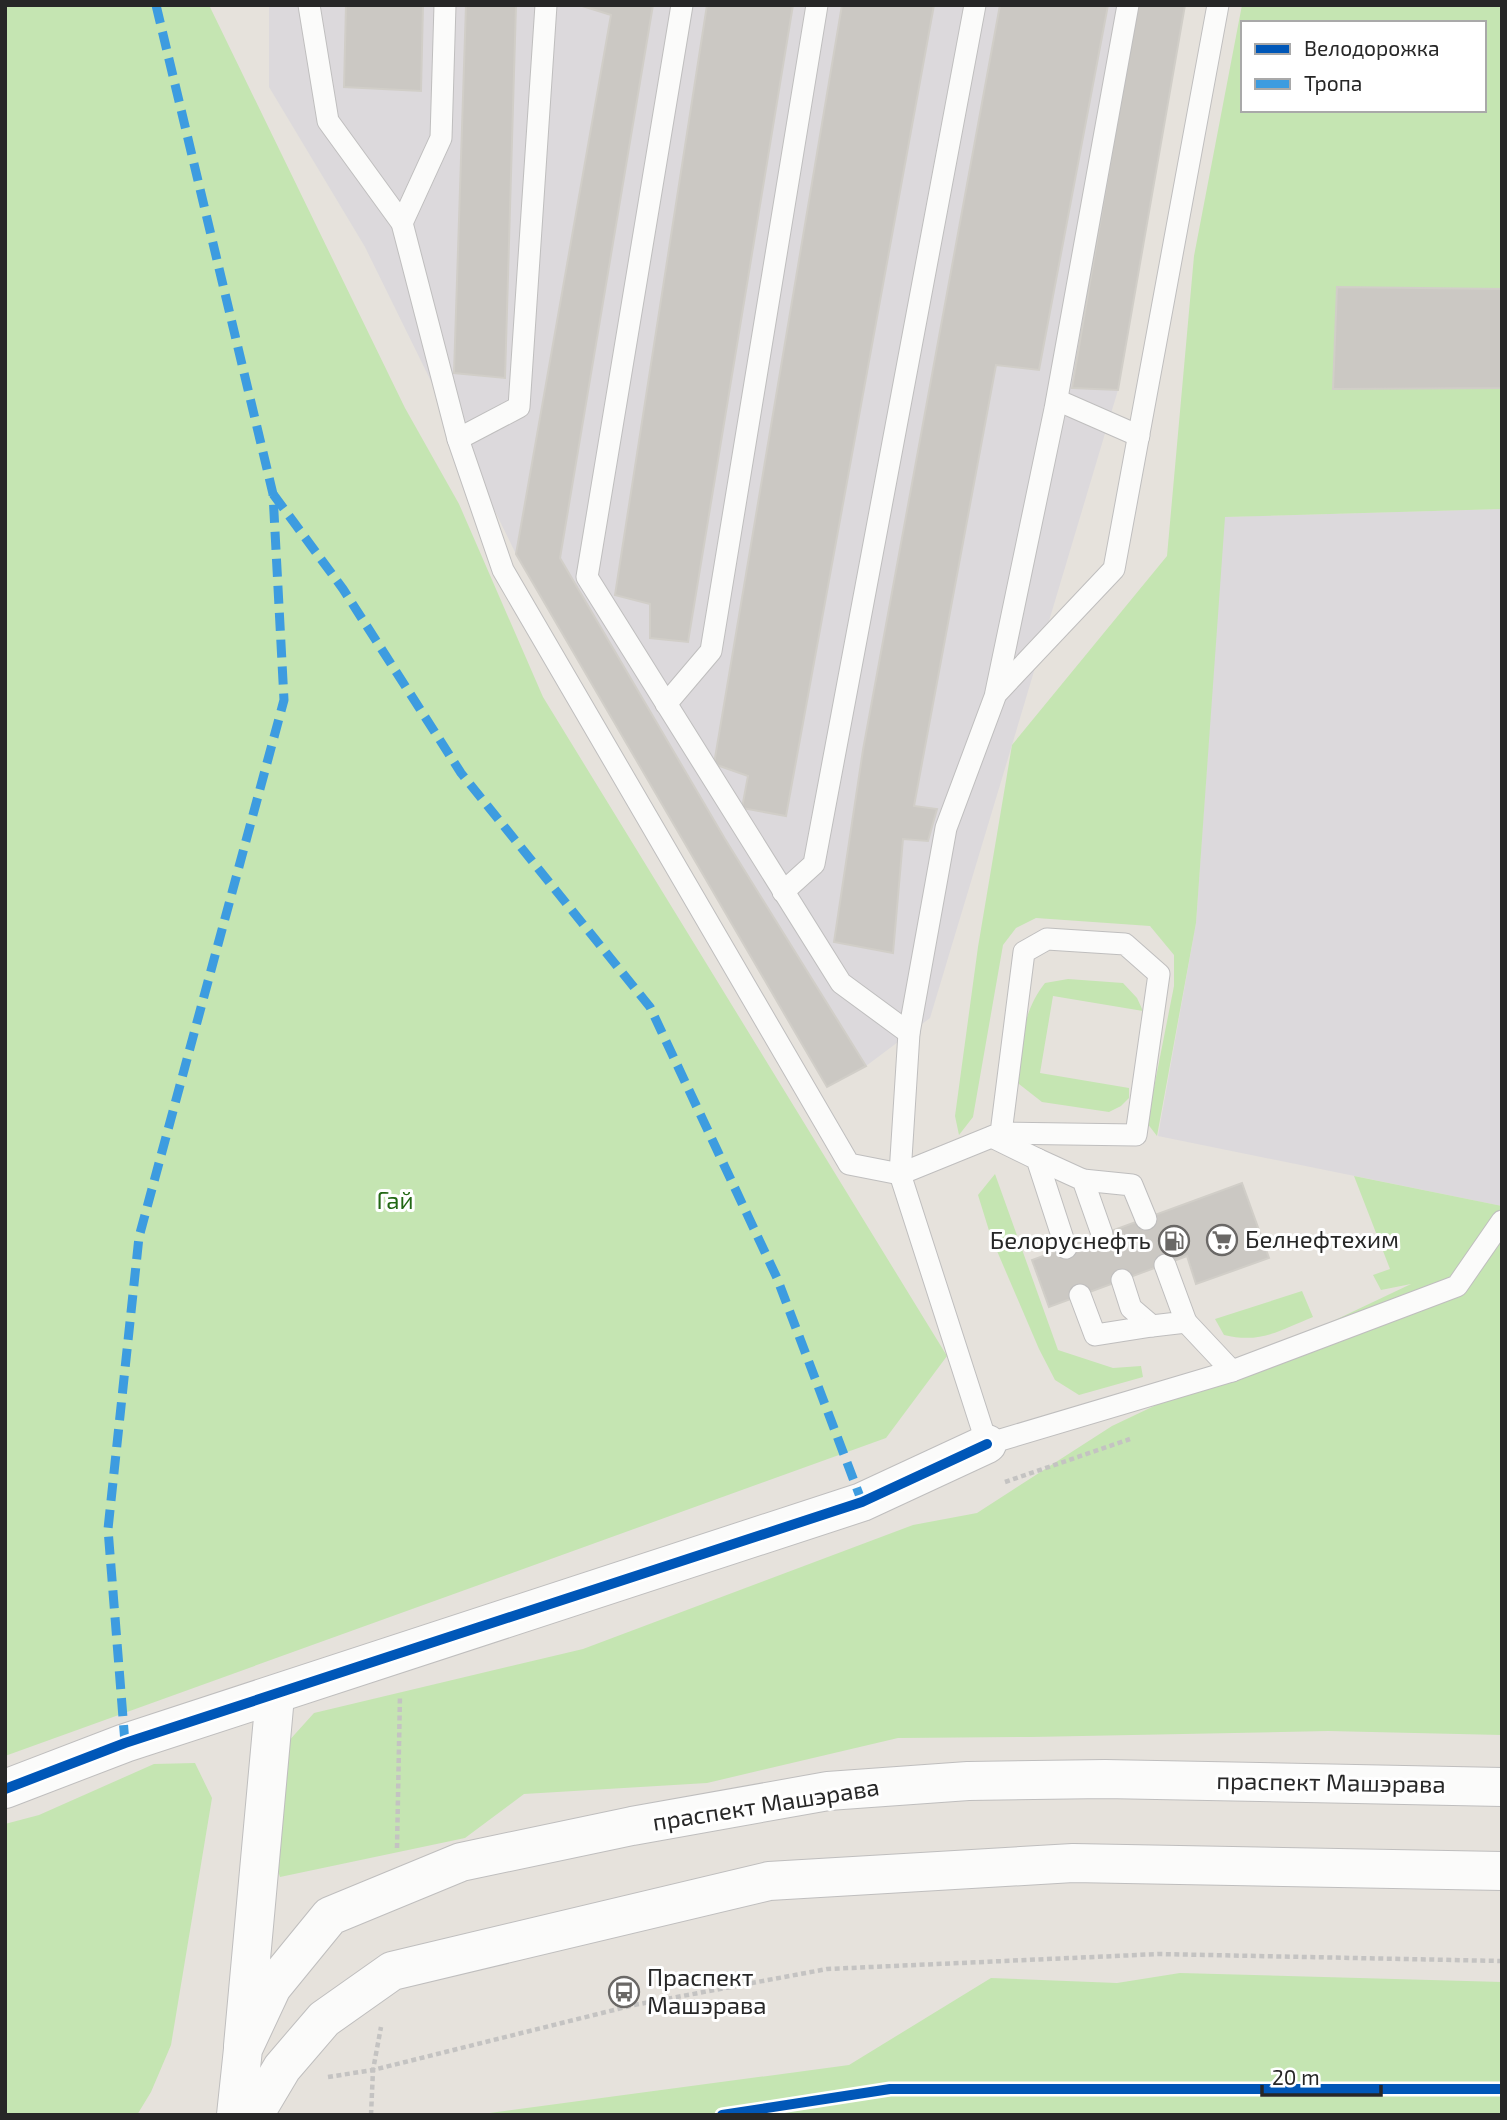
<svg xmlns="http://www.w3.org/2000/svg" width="1507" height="2120" font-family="'Exo 2',sans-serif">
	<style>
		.industrial { fill: #dcd9dc }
		.green { fill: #c5e5b2; fill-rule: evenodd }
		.building { fill: #cbc8c3; stroke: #d1cec8; stroke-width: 2 }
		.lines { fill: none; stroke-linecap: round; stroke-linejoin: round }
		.service-casing { stroke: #bfbebe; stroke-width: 23 }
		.minor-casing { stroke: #bfbebe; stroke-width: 40 }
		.secondary-casing { stroke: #bfbebe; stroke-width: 40 }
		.path { stroke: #c4c3c2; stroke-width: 4.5; stroke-dasharray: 5 3.5; stroke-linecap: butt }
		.service { stroke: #fbfbfa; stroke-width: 21 }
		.minor { stroke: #fbfbfa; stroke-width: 38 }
		.secondary { stroke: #fbfbfa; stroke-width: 38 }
		.quiet { stroke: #3d9ce0; stroke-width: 9; stroke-dasharray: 18 9; stroke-linecap: butt }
		.cycleway-casing { stroke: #fff; stroke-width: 15 }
		.cycleway { stroke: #0057b8; stroke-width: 10 }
		.labels { text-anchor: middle; stroke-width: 6; stroke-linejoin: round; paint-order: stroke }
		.park-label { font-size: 24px; fill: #226714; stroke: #fff }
		.poi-label { font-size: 24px; fill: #272727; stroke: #fff; text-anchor: start }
		.street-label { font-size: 24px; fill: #272727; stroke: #fff }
	</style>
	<rect width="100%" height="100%" fill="#e6e2dc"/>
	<!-- industrial -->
	<g class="industrial">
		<path d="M269 5H1185L1118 390 1012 745 930 1018 866 1066 827 1087 516 554 365 247 269 87Z"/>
		<path d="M1502 509V1206L1158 1136 1196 923 1224 517Z"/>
	</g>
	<!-- green -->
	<g class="green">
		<path d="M5 5H209L405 408 459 504 543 697 947 1356 886 1438 5 1756Z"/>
		<path d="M1242 5H1502V509L1225 517 1196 923 1157 1136 1147 1123 1174 986V955L1150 926 1036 918 1016 928 1003 945 973 1117 959 1135 955 1116 978 947 1012 745 1167 556 1194 256ZM1243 23H1484V110H1243Z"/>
		<path d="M1068 979 1123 983 1137 998 1143 1011 1053 996 1040 1073 1129 1088V1098L1121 1106 1109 1112 1042 1102 1019 1084C1018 1050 1023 1010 1045 983Z"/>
		<path d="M995 1174 1058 1350 1113 1368 1141 1366 1143 1377 1079 1395 1055 1380 1039 1349 991 1237 978 1195Z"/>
		<path d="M1354 1176 1502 1206V1735L1328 1731 1031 1737 898 1738 707 1783 524 1794 465 1838 280 1877 250 1784 314 1713 583 1649 913 1525 977 1513 1112 1426 1411 1284 1381 1290 1373 1275 1390 1269Z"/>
		<path d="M1302 1291 1313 1317C1280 1330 1261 1344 1224 1335L1215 1319Z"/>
		<path d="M195 1763 212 1798 171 2045 151 2092 137 2115H5V1824L39 1815 154 1764Z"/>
		<path d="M1180 1973 1502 1982V2115H475L849 2065 991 1978 1117 1983Z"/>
	</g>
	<!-- building -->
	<g class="building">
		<path d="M346 5H423L421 91 344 87Z"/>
		<path d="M466 5H516L505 378 454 373Z"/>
		<path d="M579 5H653L560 558 725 839 866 1066 827 1087 516 554 611 15Z"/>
		<path d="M707 5H793L688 642 650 638V604L615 595Z"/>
		<path d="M842 5H934L786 816 742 808 748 776 714 764Z"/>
		<path d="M1000 5H1108L1039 370 996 365 914 806 937 809 928 841 903 839 893 953 834 942 863 750Z"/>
		<path d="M1137 5H1185L1118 390 1072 388Z"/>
		<path d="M1337 287 1502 289V388L1333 389Z"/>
		<path d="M1242 1183 1269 1258 1196 1284 1187 1256 1049 1307 1032 1260Z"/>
	</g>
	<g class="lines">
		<!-- service casing -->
		<g class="service-casing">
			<g id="service">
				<path d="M309 5 328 121 402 223 458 439 503 570 849 1164 900 1174 1001 1133 1024 952 1047 939 1125 944 1159 974 1136 1135 1001 1133"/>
				<path d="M682 5 587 577 841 983 909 1033"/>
				<path d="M1218 5 1114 569 996 694 946 828 909 1033 900 1174 987 1444 1232 1371 1457 1286 1502 1221"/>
				<path d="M402 223 441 138 445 5"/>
				<path d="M1057 400 1139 436"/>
				<path d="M458 439 519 407 546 5"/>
				<path d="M996 692 1055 409 1128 5"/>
				<path d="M666 704 711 651 817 5"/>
				<path d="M783 892 814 864 975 5"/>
				<path d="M992 1137 1037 1159 1066 1248"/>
				<path d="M1037 1159 1083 1180 1102 1234"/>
				<path d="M1083 1180 1132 1185 1146 1219"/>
				<path d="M1080 1295 1095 1335 1152 1326 1131 1308 1122 1280"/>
				<path d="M1186 1322 1232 1371"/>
				<path d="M1152 1326 1186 1322 1165 1265"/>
			</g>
		</g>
		<!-- minor casing -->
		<g class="minor-casing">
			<g id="minor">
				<path d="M5 1789 125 1743 862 1502 987 1444"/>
				<path d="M243 2046 275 1696"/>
			</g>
		</g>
		<!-- secondary casing -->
		<g class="secondary-casing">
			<g id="secondary">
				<path d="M236 2115 243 2049 272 1987 330 1916 461 1862 632 1826 828 1791 968 1781 1105 1779 1502 1787"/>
				<path d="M254 2115 282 2068 324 2019 392 1971 769 1881 1073 1863 1502 1871"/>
			</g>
		</g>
		<!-- path -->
		<g class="path">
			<path d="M1005 1482 1130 1439"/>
			<path d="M397 1848 400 1695"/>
			<path d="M328 2077 373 2070 634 2005 827 1969 1159 1954 1502 1961"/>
			<path d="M371 2115 373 2070 381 2027"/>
		</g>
		<!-- service -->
		<use href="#service" class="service"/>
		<!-- minor -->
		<use href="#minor" class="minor"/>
		<!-- secondary -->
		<use href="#secondary" class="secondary"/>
		<!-- quiet -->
		<g class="quiet">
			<path d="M273 494 343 589 461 773 650 1007 777 1278 862 1502"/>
			<path d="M125 1743 108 1529 139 1237 284 700 273 494 156 5"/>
		</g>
		<!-- cycleway casing -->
		<g class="cycleway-casing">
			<g id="cycleway">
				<path d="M5 1789 125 1743 862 1502 987 1444"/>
				<path d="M722 2115 890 2089H1502"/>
			</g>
		</g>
		<!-- cycleway -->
		<use href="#cycleway" class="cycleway"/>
	</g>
	<!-- icons -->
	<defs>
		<g id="supermarket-ring" transform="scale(1.575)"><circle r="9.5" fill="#fff" stroke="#6a6866" stroke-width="1.5"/><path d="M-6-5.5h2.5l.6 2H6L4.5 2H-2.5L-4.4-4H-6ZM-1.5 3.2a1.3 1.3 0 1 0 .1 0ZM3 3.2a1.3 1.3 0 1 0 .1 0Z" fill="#6a6866"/></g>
		<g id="fuel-ring" transform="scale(1.575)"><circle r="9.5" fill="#fff" stroke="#6a6866" stroke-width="1.5"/><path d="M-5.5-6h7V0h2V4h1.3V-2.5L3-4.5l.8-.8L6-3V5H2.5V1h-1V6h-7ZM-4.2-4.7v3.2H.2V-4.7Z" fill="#6a6866"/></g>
		<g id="bus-ring" transform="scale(1.575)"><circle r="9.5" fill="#fff" stroke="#6a6866" stroke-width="1.5"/><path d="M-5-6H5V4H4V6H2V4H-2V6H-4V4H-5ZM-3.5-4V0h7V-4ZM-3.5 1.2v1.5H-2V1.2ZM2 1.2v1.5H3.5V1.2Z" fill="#6a6866"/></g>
	</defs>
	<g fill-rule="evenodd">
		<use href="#supermarket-ring" x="1222" y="1240"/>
		<use href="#fuel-ring" x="1174" y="1241"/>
		<use href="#bus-ring" x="624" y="1992"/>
	</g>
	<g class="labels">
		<!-- park labels -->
		<g class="park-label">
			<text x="395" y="1209">Гай</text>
		</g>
		<!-- poi labels -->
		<g class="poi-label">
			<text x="1245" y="1248">Белнефтехим</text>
			<text x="1151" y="1249" text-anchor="end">Белоруснефть</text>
			<text x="647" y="1986">Праспект<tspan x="647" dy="28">Машэрава</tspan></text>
		</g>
		<!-- street labels -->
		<g class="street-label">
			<text transform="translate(1331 1783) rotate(1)" y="8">праспект Машэрава</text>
			<text transform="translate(766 1805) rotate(-9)" y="8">праспект Машэрава</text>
		</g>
	</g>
	<!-- border -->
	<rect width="1507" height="2120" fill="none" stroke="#272727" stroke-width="14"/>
	<!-- legend -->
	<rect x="1241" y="21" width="245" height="91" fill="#ffffff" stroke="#a9a9a9" stroke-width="2"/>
	<rect x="1255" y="44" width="35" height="10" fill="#0057b8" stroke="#a9a9a9" stroke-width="2"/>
	<text x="1304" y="56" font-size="21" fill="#272727">Велодорожка</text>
	<rect x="1255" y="79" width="35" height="10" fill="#3d9ce0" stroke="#a9a9a9" stroke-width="2"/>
	<text x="1304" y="91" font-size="21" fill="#272727">Тропа</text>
	<!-- scale -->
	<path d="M1262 2085v10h119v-10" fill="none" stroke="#272727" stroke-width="3.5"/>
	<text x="1272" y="2085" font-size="21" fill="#272727" stroke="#ffffff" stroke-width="5" paint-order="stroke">20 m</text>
</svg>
